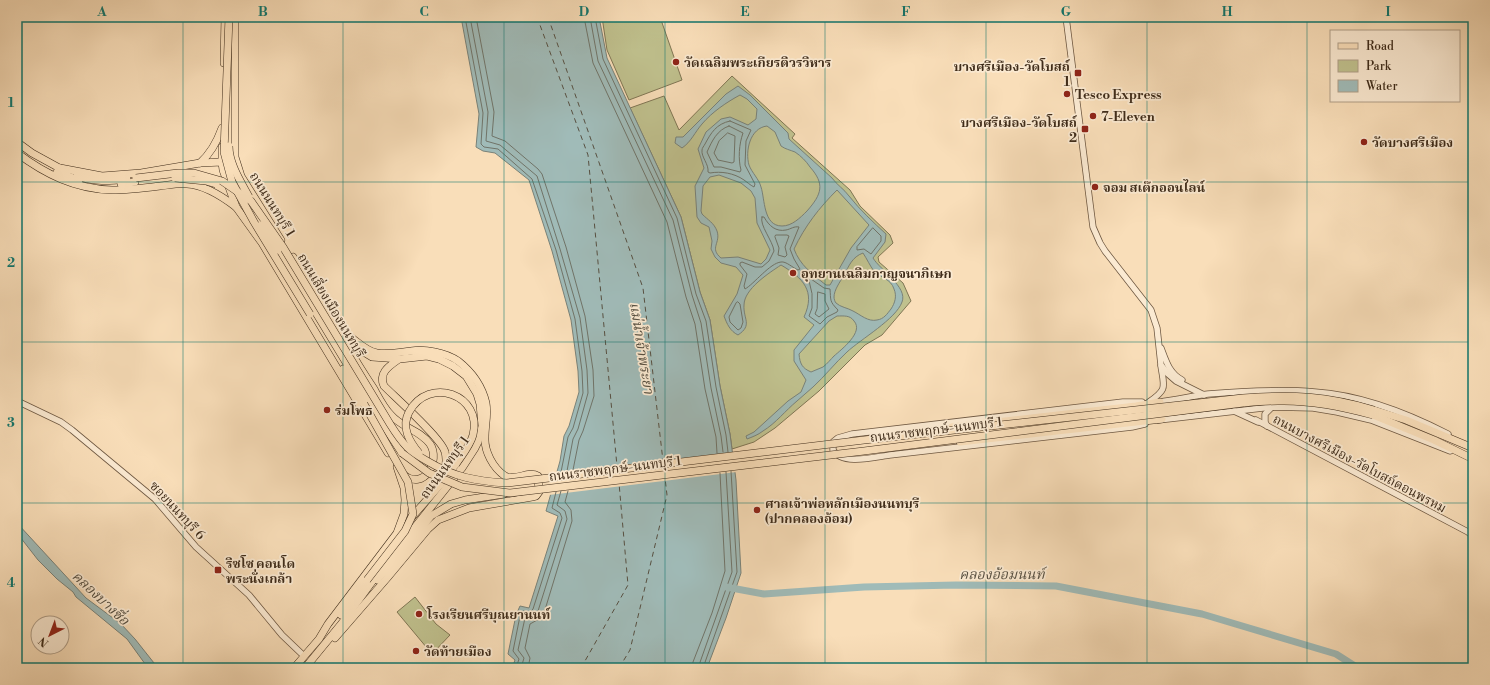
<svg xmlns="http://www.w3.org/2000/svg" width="1490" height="685" font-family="'Libre Bodoni','Noto Serif Thai',serif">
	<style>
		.green { fill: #c0c18e; stroke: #807654 }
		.water { fill: #a0bbb8; stroke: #798279; fill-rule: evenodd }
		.pier { fill: #f9deb9 }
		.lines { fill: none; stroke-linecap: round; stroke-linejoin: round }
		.shore { stroke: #707469; stroke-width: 1 }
		.river { stroke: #a0bbb8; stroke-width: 7 }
		.ferry { stroke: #575042; stroke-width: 1; stroke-dasharray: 5 4; stroke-linecap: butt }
		.minor-casing { stroke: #6e5842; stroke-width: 7 }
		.major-casing { stroke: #3f2c1a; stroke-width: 8 }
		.minor { stroke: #fbead2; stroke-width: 5.5 }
		.major { stroke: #f9deb9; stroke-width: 7 }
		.major-bridge-casing { stroke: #3f2c1a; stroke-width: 8; stroke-linecap: butt }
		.major-bridge { stroke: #f9deb9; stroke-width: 7 }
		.grid { fill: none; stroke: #0f766e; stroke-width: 1; stroke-opacity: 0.55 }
		.poi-dot { fill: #8f2418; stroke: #fbead2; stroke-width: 1.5 }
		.labels { text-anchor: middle; stroke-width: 3.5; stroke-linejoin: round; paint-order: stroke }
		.poi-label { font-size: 13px; font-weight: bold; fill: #3f2c1a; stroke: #fbead2; text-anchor: start }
		.street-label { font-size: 13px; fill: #3f2c1a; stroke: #fbead2 }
		.water-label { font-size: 14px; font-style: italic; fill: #575042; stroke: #fbead2 }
		.neatline { fill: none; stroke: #0f766e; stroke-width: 1.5 }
		.grid-label { font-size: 13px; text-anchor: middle; font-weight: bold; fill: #0f766e }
	</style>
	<rect width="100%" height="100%" fill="#f9deb9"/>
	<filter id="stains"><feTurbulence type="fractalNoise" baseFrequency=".005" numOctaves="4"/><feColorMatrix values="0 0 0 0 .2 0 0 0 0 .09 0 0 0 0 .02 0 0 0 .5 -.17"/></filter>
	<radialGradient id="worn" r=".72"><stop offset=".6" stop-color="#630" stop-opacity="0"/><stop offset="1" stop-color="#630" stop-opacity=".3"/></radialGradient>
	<!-- green -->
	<g class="green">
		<path d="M602 17H660L682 80 629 100 607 50Z"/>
		<path d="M732 76 795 134 792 138 850 190 860 206 890 235 893 243 878 257 879 262 903 283 911 301 882 335 865 345 819 391 775 428 754 442 732 449 730 434 720 386 710 320 700 292 681 217 630 108 664 96 679 130Z"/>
		<path d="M415 597 436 624 450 635 432 654 397 612Z"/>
	</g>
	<!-- water -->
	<g class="water">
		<path d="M461 17H599L607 58 681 217 700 292 710 320 720 386 730 434 736 480 741 573 726 618 707 668H512L515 660 508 654 516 615 520 606 529 608 558 516 546 511 560 461 564 436 569 426 579 392 578 371 571 320 552 251 529 180 495 153 483 151 476 147 479 114Z"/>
		<path d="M738 86 750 95 788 133 789 139 832 178C837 185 844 189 849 196 860 210 873 222 886 234L885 242 873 258C880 270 908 287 902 302 896 319 861 339 847 352 835 363 825 376 813 387 808 392 802 396 797 401 785 411 776 423 763 431 758 435 752 437 747 439L746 436 754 432 788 401 801 392 806 380 794 361V350L814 325 804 317C816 291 803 278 781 265 769 273 744 289 744 305 743 319 753 325 738 335 730 331 727 324 724 316L737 294 743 275 736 267 721 263 715 257 711 249 712 241 709 227 701 223 697 217 695 186 704 168 698 149 706 132 721 119 730 117 748 125 756 119 757 109 747 99 740 95C727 102 712 112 702 124 695 132 691 142 682 148L675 143 676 137H683L726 94ZM767 126 775 132 781 146C785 149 790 150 795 152 801 156 806 161 810 167 825 184 822 194 807 211 800 218 792 226 782 226 763 226 765 199 761 187 759 179 752 173 749 165 745 151 750 128 767 126ZM719 175 741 183 751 191 755 198 757 223 770 250 766 259 761 264 738 257 721 258C709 248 721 243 717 231 714 223 708 220 702 214L701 211 703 186 710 177ZM837 190 869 225 851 248 830 285H826C812 274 800 265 794 249 805 226 819 208 837 190ZM863 253C867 259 870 266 874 271 881 278 891 279 894 289 897 296 895 303 891 309 887 314 884 319 877 320 868 322 861 315 853 311 848 308 840 307 836 303 835 302 834 299 834 297 834 290 840 282 844 275 849 266 852 257 863 253ZM837 316C844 316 850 315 854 321 864 332 842 349 834 356 831 359 827 364 823 367 819 369 815 370 811 372 802 368 800 364 799 354L829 321Z"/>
		<path d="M17 523 86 598 121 624 135 639 158 668H148L127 639 76 597 73 592 57 579 38 560 17 533Z"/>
	</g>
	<!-- pier -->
	<path class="pier" d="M734 452 737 472 549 495 554 474Z"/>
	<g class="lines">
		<!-- shore -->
		<g class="shore">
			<path d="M465 17 483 113 481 144 484 147 498 149 532 179 556 250 575 319 582 371 583 393 573 428 568 437 561 472"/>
			<path d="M470 17 488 112 486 141 500 145 537 176 560 249 580 318 587 370 588 393 578 429 573 439 567 471"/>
			<path d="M476 17 494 112 492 136 505 141 538 169 542 174 566 247 585 316 593 370 594 396 583 431 579 440 573 470"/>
			<path d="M584 17 593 63 667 222 686 297 695 324 705 389 716 437 717 453"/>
			<path d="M590 17 598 61 673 220 692 295 701 323 711 388 721 436 723 452"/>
			<path d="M595 17 603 59 677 218 696 294 706 321 716 387 726 435 728 452"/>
			<path d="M730 121 751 130 746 141 745 165 755 184 754 187C750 185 747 182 744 180 734 173 721 171 710 173L708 172C709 164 701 157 702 150 702 148 704 146 705 144 711 133 716 124 730 121Z"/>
			<path d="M729 126 743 133C739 144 738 159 741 170L740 172 721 167H714L707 152C712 141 717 130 729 126Z"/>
			<path d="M728 133 735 136 734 162 732 163 718 160 714 153 719 141Z"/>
			<path d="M762 217H764C769 226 776 232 786 230 791 229 794 226 799 227L790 249 794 259 800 269 798 270C793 268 786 261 781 262 770 263 754 284 745 289L744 286 747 274 740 265V263L742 262 755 267H762L769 261 774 251C773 241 759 225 762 217Z"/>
			<path d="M873 228 881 236V241L871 254 864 249 857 250V247Z"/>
			<path d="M776 235H787L789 236 785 247 787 255 785 257 778 255 779 248 775 237Z"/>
			<path d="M809 279H811L824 288 830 289C831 300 829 301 838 310L837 312 827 317 820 324 809 316 812 308V294Z"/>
			<path d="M818 292 825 294V301L829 309 819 317 815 314 817 309Z"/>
			<path d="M738 302 740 304 743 322 741 328 738 330 730 322 729 317 736 303Z"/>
			<path d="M516 668 519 659 513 651 520 616 523 611 530 612 533 609 562 518 560 513 552 508 556 492"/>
			<path d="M521 668 524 658 518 650 525 618 534 616 538 611 567 519 565 511 557 505 561 491"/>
			<path d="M528 668 530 658 525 648 530 624 539 619 544 613 572 521 571 510 565 502 568 491"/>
			<path d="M692 668 693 662 712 613 725 571 720 473"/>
			<path d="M698 668 732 572 726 472"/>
			<path d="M703 668 737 572 731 471"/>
		</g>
		<!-- river -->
		<path class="river" d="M726 587 764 594 864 587 956 585 1056 586 1202 614 1336 654 1358 668"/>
		<!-- ferry -->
		<g class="ferry">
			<path d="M537 17 588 155 617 466"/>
			<path d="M548 17 643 288 663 461"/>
			<path d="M581 668 628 585 619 483"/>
			<path d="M619 668 630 650 667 495 665 478"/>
		</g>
		<!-- minor casing -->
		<g class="minor-casing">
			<g id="minor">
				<path d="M1066 17 1093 227 1100 243 1105 251 1151 310 1157 328 1161 365 1168 374 1176 381 1204 395"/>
				<path d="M1161 348C1166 361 1169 373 1182 380"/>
				<path d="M17 401 61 422 72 430 155 499 196 547 249 595 282 635 304 656"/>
				<path d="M1142 402H1123L852 434 838 438 833 442V450C842 466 875 457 890 455L1132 427 1145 424"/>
				<path d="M1149 402C1168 389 1164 387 1161 366"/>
				<path d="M1157 402C1173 401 1192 396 1208 394 1243 391 1280 389 1315 392 1361 395 1407 413 1448 434"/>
				<path d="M1234 411 1258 422"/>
				<path d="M1159 420 1272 407 1313 408 1337 412 1371 420 1450 451"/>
				<path d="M1256 420 1468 532 1473 536"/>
				<path d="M1267 426 1265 422V414L1272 407"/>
			</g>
		</g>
		<!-- major casing -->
		<g class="major-casing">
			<g id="major">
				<path d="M235 17V157L241 176 281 240"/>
				<path d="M224 63 225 17"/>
				<path d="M17 142 32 153 63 170"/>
				<path d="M222 147V162L223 170 236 207 262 243 388 453"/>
				<path d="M17 153C45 174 75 189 112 190 128 190 144 188 160 186 169 185 179 183 187 184 205 185 223 197 236 207"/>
				<path d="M200 163C211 153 217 142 222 128"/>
				<path d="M60 168 102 176 141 173 200 163 222 162 225 164"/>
				<path d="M57 172 79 180"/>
				<path d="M77 176C93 182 110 181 127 179"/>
				<path d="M121 184 135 182"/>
				<path d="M278 250 385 427 402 453"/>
				<path d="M293 257 341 332 344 340 372 357 400 359 427 356 439 359 453 366 466 376 477 394 480 404 482 426 478 442 475 448 462 468 380 571 342 623 305 668"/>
				<path d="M345 342C354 358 364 374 374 389 379 398 384 408 391 415 402 428 420 430 430 444 441 461 424 491 404 475"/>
				<path d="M399 359C389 366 378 373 384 386 396 398 442 439 445 452 448 463 444 474 440 485"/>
				<path d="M343 369 367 408"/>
				<path d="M1374 410 1406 420 1473 448"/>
				<path d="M1373 415 1434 440 1473 459"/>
				<path d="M952 427 1136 406 1160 402"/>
				<path d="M960 442 1162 419"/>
				<path d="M411 518 440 485 456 464"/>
				<path d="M377 580 394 561 431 516 451 504 465 500 504 494"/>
				<path d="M341 615 367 580"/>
				<path d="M335 638 388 577 428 529 438 520 469 508 532 497 536 496 539 492 538 476C528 470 515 482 505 476 493 468 484 451 485 437 485 425 488 415 486 403 482 386 472 372 458 361 445 352 425 349 411 351 400 352 389 355 377 353 363 351 354 336 341 332"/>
				<path d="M294 668 319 639 328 624 397 533 404 514 405 500 404 488 397 467"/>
			</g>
		</g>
		<!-- minor -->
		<use href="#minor" class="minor"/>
		<!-- major -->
		<use href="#major" class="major"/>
		<!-- major-bridge casing -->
		<g class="major-bridge-casing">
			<g id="major-bridge">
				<path d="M229 17 224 152 232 182 254 222 310 314"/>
				<path d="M229 146C229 164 241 182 249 197"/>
				<path d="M136 178 178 173H194L222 181 251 201 283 247 390 424C395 432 400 440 407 447 412 452 420 457 427 461 454 477 475 481 507 483L864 440 1243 398C1292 394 1327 396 1374 410"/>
				<path d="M175 178 206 181 216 184"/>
				<path d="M261 225 278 250"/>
				<path d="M364 404 408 482 413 514 405 531 367 580"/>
				<path d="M402 453 429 473 462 487 510 493 864 451 1243 403C1255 402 1266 401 1278 401 1310 400 1342 407 1373 415"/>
				<path d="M419 453C409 441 401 427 409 412 429 375 483 395 473 435 470 446 462 455 456 464"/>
			</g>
		</g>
		<!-- major-bridge -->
		<use href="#major-bridge" class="major-bridge"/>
	</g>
	<!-- grid -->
	<path class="grid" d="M183 17V668M343 17V668M504 17V668M665 17V668M825 17V668M986 17V668M1147 17V668M1307 17V668M17 182H1473M17 342H1473M17 503H1473"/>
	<!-- markers -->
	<g class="poi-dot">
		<circle cx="676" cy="62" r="4"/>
		<rect x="1074" y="69" width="8" height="8" rx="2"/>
		<circle cx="1067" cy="94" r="4"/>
		<circle cx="1093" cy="116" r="4"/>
		<rect x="1081" y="125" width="8" height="8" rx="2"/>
		<circle cx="1364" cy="142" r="4"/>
		<circle cx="1095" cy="187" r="4"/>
		<circle cx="793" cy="273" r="4"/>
		<circle cx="327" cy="410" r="4"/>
		<circle cx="757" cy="510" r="4"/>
		<rect x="214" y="566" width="8" height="8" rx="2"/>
		<circle cx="419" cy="614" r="4"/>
		<circle cx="416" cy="651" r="4"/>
	</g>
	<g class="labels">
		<!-- poi labels -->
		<g class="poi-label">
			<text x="684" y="67">วัดเฉลิมพระเกียรติวรวิหาร</text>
			<text x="1070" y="71" text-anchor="end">บางศรีเมือง-วัดโบสถ์<tspan x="1070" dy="15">1</tspan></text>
			<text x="1075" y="99">Tesco Express</text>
			<text x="1101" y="121">7-Eleven</text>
			<text x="1077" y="127" text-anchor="end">บางศรีเมือง-วัดโบสถ์<tspan x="1077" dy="15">2</tspan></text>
			<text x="1372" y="147">วัดบางศรีเมือง</text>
			<text x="1103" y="192">จอม สเต๊กออนไลน์</text>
			<text x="801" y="278">อุทยานเฉลิมกาญจนาภิเษก</text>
			<text x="335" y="415">ร่มโพธ</text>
			<text x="765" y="508">ศาลเจ้าพ่อหลักเมืองนนทบุรี<tspan x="765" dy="15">(ปากคลองอ้อม)</tspan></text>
			<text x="226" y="568">ริซโซ คอนโด<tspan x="226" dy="15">พระนั่งเกล้า</tspan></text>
			<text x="427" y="619">โรงเรียนศรีบุณยานนท์</text>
			<text x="424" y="656">วัดท้ายเมือง</text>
		</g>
		<!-- street labels -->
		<g class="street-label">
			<text transform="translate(273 204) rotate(58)" y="5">ถนนนนทบุรี 1</text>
			<text transform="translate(332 305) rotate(59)" y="5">ถนนเลี่ยงเมืองนนทบุรี</text>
			<text transform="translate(936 429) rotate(-7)" y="5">ถนนราชพฤกษ์-นนทบุรี 1</text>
			<text transform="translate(1360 463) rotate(28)" y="5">ถนนบางศรีเมือง-วัดโบสถ์ดอนพรหม</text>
			<text transform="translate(444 467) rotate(-54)" y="5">ถนนนนทบุรี 1</text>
			<text transform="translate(615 468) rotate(-7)" y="5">ถนนราชพฤกษ์-นนทบุรี 1</text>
			<text transform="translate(178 510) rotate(47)" y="5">ซอยนนทบุรี 6</text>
		</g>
		<!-- water labels -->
		<g class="water-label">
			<text transform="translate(642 348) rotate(81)" y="5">แม่น้ำเจ้าพระยา</text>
			<text x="1002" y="579">คลองอ้อมนนท์</text>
			<text transform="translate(101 598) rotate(43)" y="5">คลองบางซื่อ</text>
		</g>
	</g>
	<!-- margin -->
	<rect width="1490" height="685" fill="none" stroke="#f9deb9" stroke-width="44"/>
	<!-- legend -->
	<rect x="1330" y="30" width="130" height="72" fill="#fbead2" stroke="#b09e88"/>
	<rect x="1338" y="43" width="20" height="6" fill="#f9deb9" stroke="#b09e88"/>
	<text x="1366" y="50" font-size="12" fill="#3f2c1a">Road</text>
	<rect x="1338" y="60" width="20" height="12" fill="#c0c18e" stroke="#b09e88"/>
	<text x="1366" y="70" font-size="12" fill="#3f2c1a">Park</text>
	<rect x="1338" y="80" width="20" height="12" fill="#a0bbb8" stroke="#b09e88"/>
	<text x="1366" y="90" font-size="12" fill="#3f2c1a">Water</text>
	<!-- north arrow -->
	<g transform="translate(50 635) rotate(222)"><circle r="19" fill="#fbead2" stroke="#b09e88"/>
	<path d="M0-3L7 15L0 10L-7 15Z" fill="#8f2418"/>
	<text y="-6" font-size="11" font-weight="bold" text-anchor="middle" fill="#3f2c1a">N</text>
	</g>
	<rect x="22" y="22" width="1446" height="641" class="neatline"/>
	<g class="grid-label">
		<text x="102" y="16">A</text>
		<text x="263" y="16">B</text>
		<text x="424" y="16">C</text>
		<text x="584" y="16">D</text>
		<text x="745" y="16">E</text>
		<text x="906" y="16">F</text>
		<text x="1066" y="16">G</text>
		<text x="1227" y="16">H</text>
		<text x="1388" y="16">I</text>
		<text x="11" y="107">1</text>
		<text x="11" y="267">2</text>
		<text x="11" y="427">3</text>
		<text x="11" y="587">4</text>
	</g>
	<rect width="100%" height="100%" filter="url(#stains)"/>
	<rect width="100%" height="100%" fill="url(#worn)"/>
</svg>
